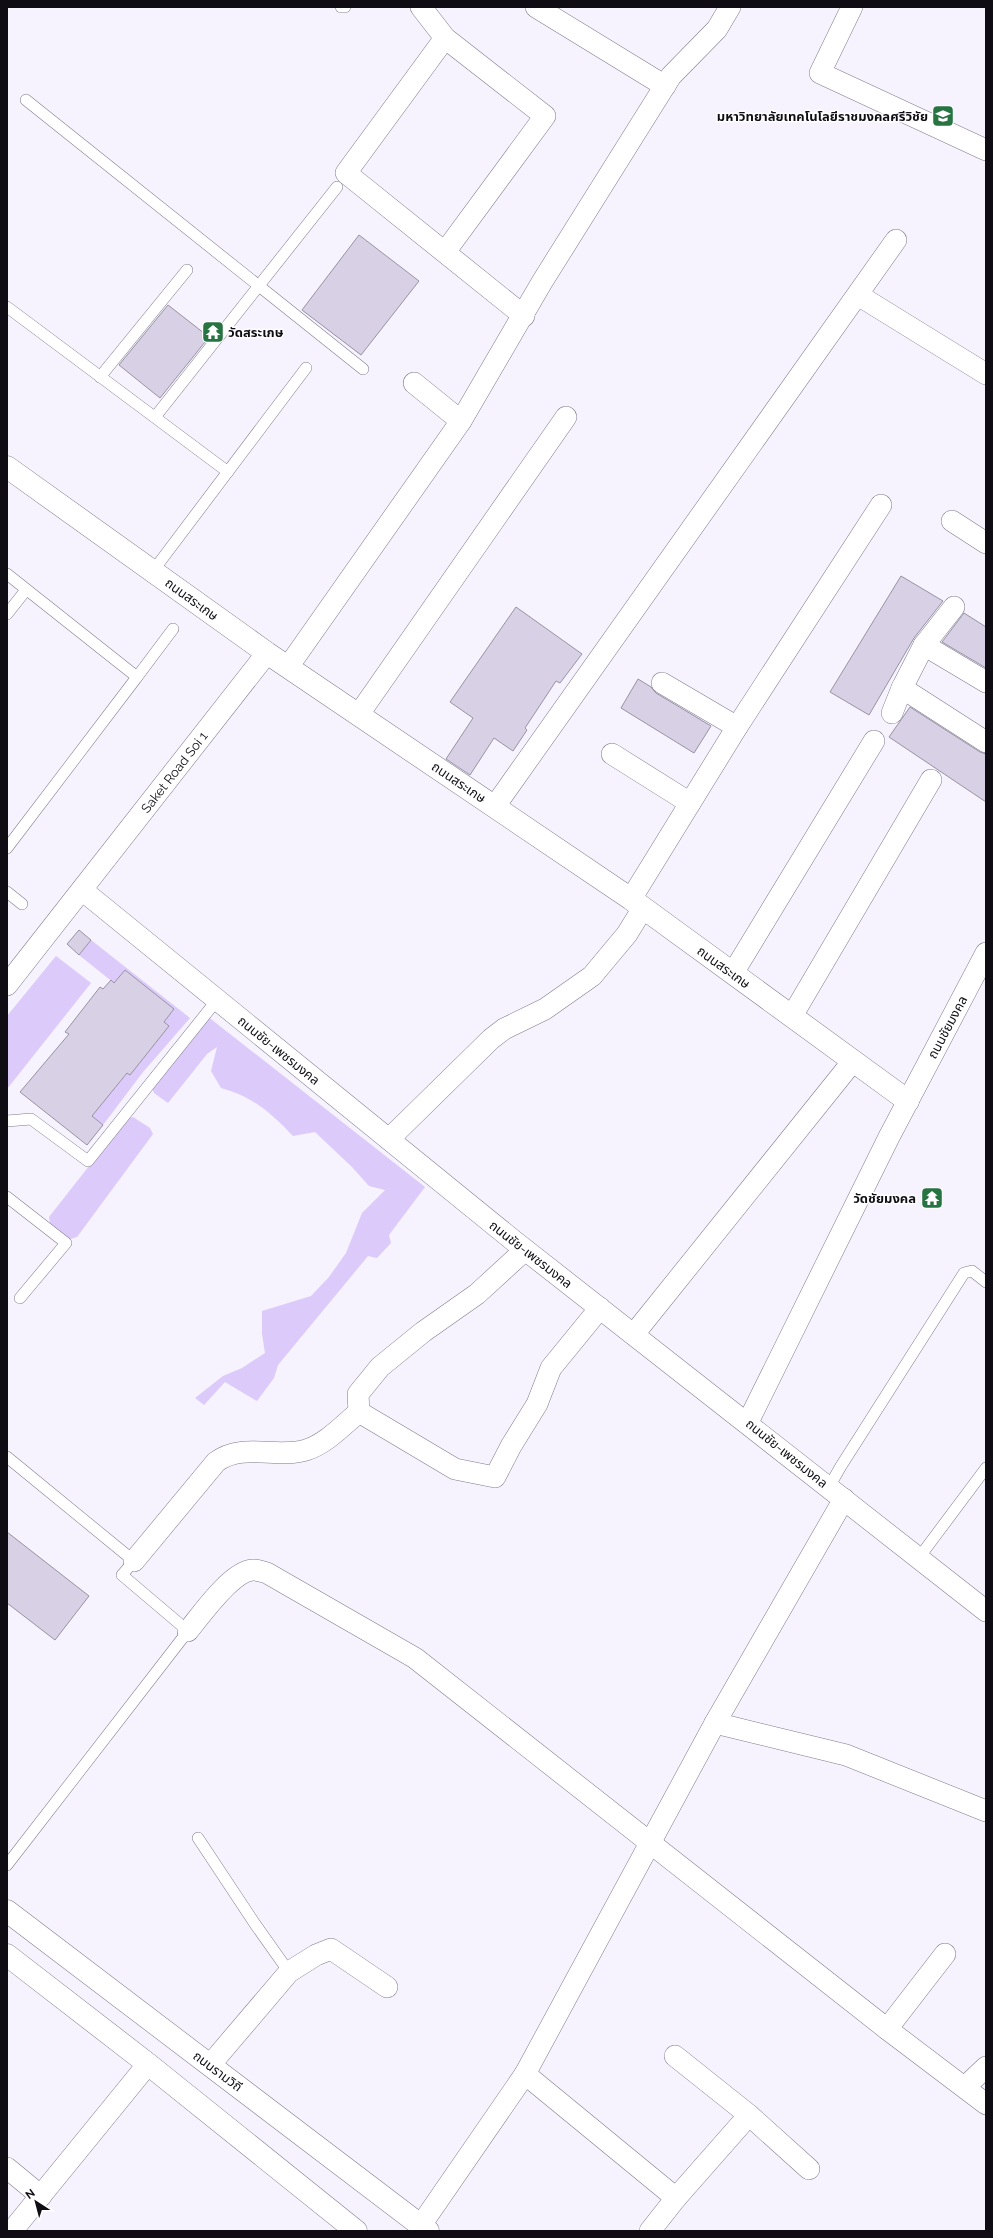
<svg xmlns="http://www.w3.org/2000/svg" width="993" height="2238" font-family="Raleway,'Noto Sans Thai',sans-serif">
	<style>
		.green { fill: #dccafa }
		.building { fill: #d8d1e5; stroke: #9892a4 }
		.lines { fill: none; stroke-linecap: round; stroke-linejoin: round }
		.lane-casing { stroke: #817b8d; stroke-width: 12 }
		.street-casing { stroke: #817b8d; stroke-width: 22 }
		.secondary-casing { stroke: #817b8d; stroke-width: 23 }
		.primary-casing { stroke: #817b8d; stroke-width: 23 }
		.lane { stroke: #fff; stroke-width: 11 }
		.street { stroke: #fff; stroke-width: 21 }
		.secondary { stroke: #fff; stroke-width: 22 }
		.primary { stroke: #fff; stroke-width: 22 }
		.labels { text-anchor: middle; stroke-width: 3; stroke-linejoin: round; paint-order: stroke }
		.poi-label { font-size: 13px; font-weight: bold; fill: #0f0d13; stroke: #fff; text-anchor: end }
		.street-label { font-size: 13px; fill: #0f0d13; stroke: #fff }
	</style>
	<rect width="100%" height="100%" fill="#f6f2fe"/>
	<!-- green -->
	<g class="green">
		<path d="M91 940 190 1018 143 1072 103 1125 87 1112 104 1091 109 1095 127 1073 130 1075 169 1026 164 1022 174 1009 125 970 114 983 79 955Z"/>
		<path d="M56 956 91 983 7 1089V1016Z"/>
		<path d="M207 1016 425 1187 389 1235 391 1243 377 1258 368 1256 278 1365 274 1378 257 1401 225 1382 204 1405 195 1398 223 1376 242 1368 265 1353 262 1334V1311L311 1296 329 1277 346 1253 362 1213 385 1190 369 1186 352 1167 315 1132 293 1136C271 1113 252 1096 221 1088L211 1071 217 1047 207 1054 168 1103 154 1093 152 1088Z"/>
		<path d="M133 1117 150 1128 153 1134 77 1237 70 1239 50 1223 49 1217 126 1119Z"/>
	</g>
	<!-- building -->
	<g class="building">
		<path d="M359 235 419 281 361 355 302 310Z"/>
		<path d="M168 305 209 337 160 398 119 365Z"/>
		<path d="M901 576 943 601 914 638 869 715 830 692Z"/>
		<path d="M516 607 582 654 560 683 556 681 525 728 527 730 513 751 494 738 470 775 446 759 473 718 450 702Z"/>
		<path d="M964 613 986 627V668L942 642Z"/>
		<path d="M638 679 651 687 656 693 711 726 694 753 621 708Z"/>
		<path d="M910 707 980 752 986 754V802L889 737Z"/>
		<path d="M79 930 91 940 79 955 67 944Z"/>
		<path d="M125 970 174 1009 164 1022 169 1026 130 1075 127 1073 92 1116 103 1125 87 1145 20 1092 69 1034 65 1032 100 987 103 989 111 980 114 983Z"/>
		<path d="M7 1532 89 1596 55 1640 7 1603Z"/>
	</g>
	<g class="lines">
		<!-- lane casing -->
		<g class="lane-casing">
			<g id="lane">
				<path d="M341 7H345"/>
				<path d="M26 100 363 369"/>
				<path d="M7 307 228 472"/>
				<path d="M100 377 187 270"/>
				<path d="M155 417 337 187"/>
				<path d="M153 571 306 368"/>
				<path d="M7 574 137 677 7 848"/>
				<path d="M7 614 26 590"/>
				<path d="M137 677 173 629"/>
				<path d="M7 892 22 904"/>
				<path d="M7 1121 31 1119 88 1161 217 1000"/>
				<path d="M7 1197 66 1243 20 1298"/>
				<path d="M7 1457 134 1561 122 1575 188 1631 7 1865"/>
				<path d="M829 1487 841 1466 964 1273 972 1271 986 1282"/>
				<path d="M918 1559 986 1468"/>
				<path d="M198 1838 255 1924 289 1972"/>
			</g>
		</g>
		<!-- street casing -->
		<g class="street-casing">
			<g id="street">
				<path d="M421 7 445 38 545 116 445 252"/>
				<path d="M536 7 665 86"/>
				<path d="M852 7 820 73 986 150"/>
				<path d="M445 38 346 173 524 316"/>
				<path d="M858 295 986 374"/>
				<path d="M414 383 461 421"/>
				<path d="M952 521 986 543"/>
				<path d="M954 607 924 645 902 688 986 742"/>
				<path d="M924 645 986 682"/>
				<path d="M288 667 461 421 542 282 671 76 717 29 730 7"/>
				<path d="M662 683 737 727"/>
				<path d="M892 713 902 688"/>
				<path d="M359 714 566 417"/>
				<path d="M612 754 690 803"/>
				<path d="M495 806 896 240"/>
				<path d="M82 890 514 1241 986 1611"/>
				<path d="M631 899 737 727 881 505"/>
				<path d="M733 973 874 741"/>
				<path d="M7 985 267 653"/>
				<path d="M792 1016 931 780"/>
				<path d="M389 1139 491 1039 504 1029 545 1009 592 976 627 934 643 908"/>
				<path d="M525 1250 477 1294 423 1332 380 1367 358 1394 359 1412 455 1469 495 1477 511 1446 537 1404 551 1368 600 1308"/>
				<path d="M634 1334 853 1061"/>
				<path d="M748 1422 889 1137 986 953"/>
				<path d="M134 1561 216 1462C243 1442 277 1459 306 1450 326 1444 343 1425 359 1412"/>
				<path d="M188 1631C201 1615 231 1572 252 1570 256 1569 262 1572 267 1573L415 1658 887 2029 986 2104"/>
				<path d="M715 1723 846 1755 986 1811"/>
				<path d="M887 2029 945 1954"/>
				<path d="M675 2056 749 2115 809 2169"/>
				<path d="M210 2065 289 1972 316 1955 331 1949 387 1987"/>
				<path d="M525 2074 676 2198"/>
				<path d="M965 2087 986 2067"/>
				<path d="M7 2168 41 2196"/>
				<path d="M421 2225 525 2074 715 1723 844 1499"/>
				<path d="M12 2231 148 2064"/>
				<path d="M650 2231 676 2198 749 2115"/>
			</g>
		</g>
		<!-- secondary casing -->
		<g class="secondary-casing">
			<path id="secondary" d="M7 467 267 653 631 899 908 1101"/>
		</g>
		<!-- primary casing -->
		<g class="primary-casing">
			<g id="primary">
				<path d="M7 1911 428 2231"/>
				<path d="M7 1955 148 2064 356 2231"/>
			</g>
		</g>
		<!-- lane -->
		<use href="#lane" class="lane"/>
		<!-- street -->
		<use href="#street" class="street"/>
		<!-- secondary -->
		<use href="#secondary" class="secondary"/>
		<!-- primary -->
		<use href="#primary" class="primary"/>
	</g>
	<!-- icons -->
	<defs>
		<g id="university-square" transform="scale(1.15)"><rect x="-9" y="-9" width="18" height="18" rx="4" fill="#277342" stroke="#fff"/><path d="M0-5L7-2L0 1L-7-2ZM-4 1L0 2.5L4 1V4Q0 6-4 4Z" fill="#fff"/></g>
		<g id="temple-square" transform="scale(1.15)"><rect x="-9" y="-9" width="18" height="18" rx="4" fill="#277342" stroke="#fff"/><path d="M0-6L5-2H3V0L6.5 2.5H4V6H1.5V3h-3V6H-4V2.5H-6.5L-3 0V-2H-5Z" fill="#fff"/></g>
	</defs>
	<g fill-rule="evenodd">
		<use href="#university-square" x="943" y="116"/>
		<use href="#temple-square" x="213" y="332"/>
		<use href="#temple-square" x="932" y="1198"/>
	</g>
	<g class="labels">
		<!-- poi labels -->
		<g class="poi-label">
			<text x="928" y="121">มหาวิทยาลัยเทคโนโลยีราชมงคลศรีวิชัย</text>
			<text x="228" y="337" text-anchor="start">วัดสระเกษ</text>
			<text x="916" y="1203">วัดชัยมงคล</text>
		</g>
		<!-- street labels -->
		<g class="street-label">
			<text transform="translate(192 599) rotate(36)" y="5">ถนนสระเกษ</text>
			<text transform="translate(174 772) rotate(-52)" y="5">Saket Road Soi 1</text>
			<text transform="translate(459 782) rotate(34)" y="5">ถนนสระเกษ</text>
			<text transform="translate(724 967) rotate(36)" y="5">ถนนสระเกษ</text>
			<text transform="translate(947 1027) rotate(-62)" y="5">ถนนชัยมงคล</text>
			<text transform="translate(279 1050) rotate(39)" y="5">ถนนชัย-เพชรมงคล</text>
			<text transform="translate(531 1254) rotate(38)" y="5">ถนนชัย-เพชรมงคล</text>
			<text transform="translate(787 1453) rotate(39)" y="5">ถนนชัย-เพชรมงคล</text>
			<text transform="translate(218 2071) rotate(37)" y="5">ถนนรามวิถี</text>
		</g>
	</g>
	<!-- border -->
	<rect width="993" height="2238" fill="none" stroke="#0f0d13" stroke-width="16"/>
	<!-- north arrow -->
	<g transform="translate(36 2202) rotate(324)" stroke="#ffffff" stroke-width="3" paint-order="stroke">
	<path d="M0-3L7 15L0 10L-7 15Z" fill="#0f0d13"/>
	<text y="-6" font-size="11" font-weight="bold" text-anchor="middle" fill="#0f0d13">N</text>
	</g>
</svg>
